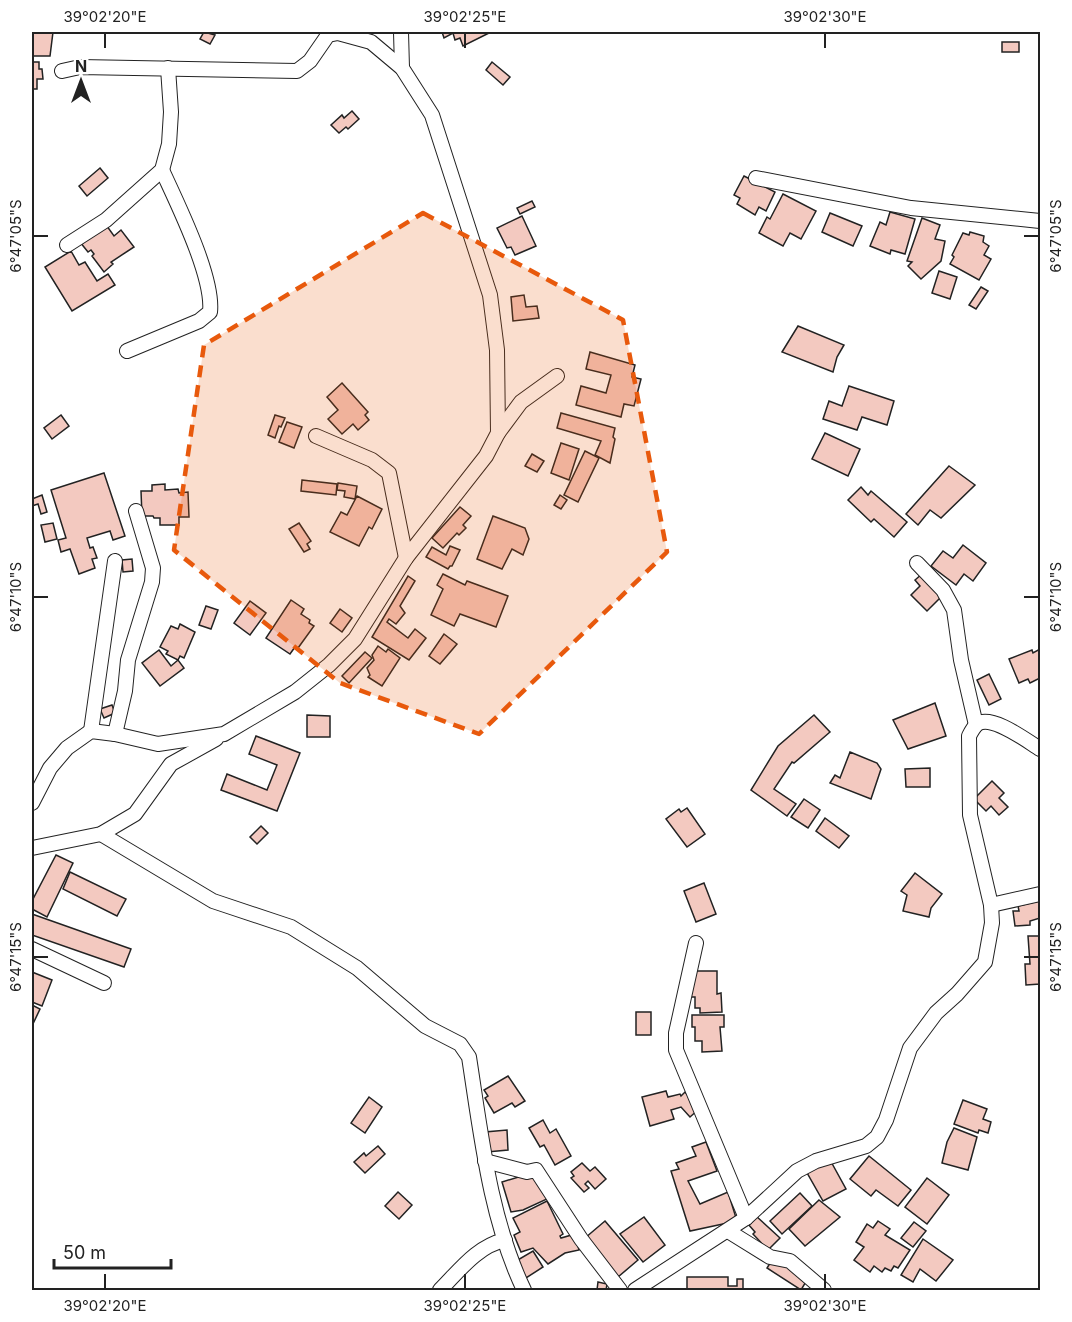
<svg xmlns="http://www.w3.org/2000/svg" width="1072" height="1322" font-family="Inter,sans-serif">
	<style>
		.building { fill: #f3c9c0; stroke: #222; stroke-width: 1.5 }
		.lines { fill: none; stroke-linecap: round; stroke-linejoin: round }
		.minor-casing { stroke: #222; stroke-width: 16 }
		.minor { stroke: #fff; stroke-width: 14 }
		.marked { fill: #e8590c; fill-opacity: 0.2; stroke: #e8590c; stroke-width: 4.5; stroke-dasharray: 12 8; stroke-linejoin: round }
		.ticks { fill: none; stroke: #222; stroke-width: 2 }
		.neatline { fill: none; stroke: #222; stroke-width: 2 }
		.ticks-label { font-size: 15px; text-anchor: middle; fill: #222 }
	</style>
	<rect width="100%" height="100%" fill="#fff"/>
	<!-- building -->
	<g class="building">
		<path d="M32 32H53L50 56H32Z"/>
		<path d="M204 32 215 35 210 44 200 39Z"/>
		<path d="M442 32H491L463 46 460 38 455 40 453 33 444 38Z"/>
		<rect x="1002" y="42" width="17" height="10"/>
		<path d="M32 62H39V69H42L43 79H37V89H32Z"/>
		<path d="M492 62 510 77 503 85 486 70Z"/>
		<path d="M352 111 359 119 348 129 346 127 339 133 331 125 342 115 344 118Z"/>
		<path d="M100 168 108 178 87 196 79 186Z"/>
		<path d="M744 176 775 192 766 211 759 207 755 215 737 204 740 198 734 195Z"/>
		<path d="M783 194 816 211 801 239 790 233 783 246 759 233 767 217 770 219Z"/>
		<path d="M532 201 535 207 520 214 517 208Z"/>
		<path d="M890 212 915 219 905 254 891 250 890 254 870 246 880 222 886 225Z"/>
		<path d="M830 213 862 226 853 246 822 232Z"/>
		<path d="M522 216 536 246 515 255 511 247 507 248 497 228Z"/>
		<path d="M922 218 940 225 935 239 945 241 941 261 921 279 908 266 912 262 907 261Z"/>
		<path d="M104 222 114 236 121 230 134 247 111 262 113 264 104 272 92 256 94 254 91 250 88 252 80 242Z"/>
		<path d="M970 232 984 236 983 242 989 246 984 255 991 259 979 280 950 264 954 257 952 255 963 233 969 235Z"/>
		<path d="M71 251 79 265 85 262 97 281 108 274 115 285 72 311 45 267Z"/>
		<path d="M939 271 957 277 950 299 932 293Z"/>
		<path d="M981 287 988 291 976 309 969 305Z"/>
		<path d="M524 295 526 307 537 306 539 318 513 321 511 297Z"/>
		<path d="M798 326 844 345 837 357 833 372 782 352Z"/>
		<path d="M590 352 635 365 632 377 641 379 634 406 624 404 621 417 576 405 581 386 606 393 611 375 586 369Z"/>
		<path d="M342 383 368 412 365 415 369 420 358 430 353 424 342 434 328 419 338 410 327 397Z"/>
		<path d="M849 386 894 401 887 425 862 417 857 430 823 419 829 401 842 406Z"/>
		<path d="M561 413 615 428 613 437 615 439 610 463 595 455 601 441 557 428Z"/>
		<path d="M61 415 69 426 52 439 44 428Z"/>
		<path d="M275 415 285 418 281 427 279 426 275 438 268 435Z"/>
		<path d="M287 422 302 427 294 448 279 442Z"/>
		<path d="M825 433 860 449 848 476 812 459Z"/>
		<path d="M561 443 579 449 569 480 551 473Z"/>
		<path d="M585 451 599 458 578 502 564 495Z"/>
		<path d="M532 454 544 461 537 472 525 466Z"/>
		<path d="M949 466 975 485 941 518 930 510 918 525 906 514Z"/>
		<path d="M104 473 125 536 113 540 110 531 87 538 90 548 93 547 97 558 92 559 95 568 79 574 70 549 61 552 58 540 66 538 51 490Z"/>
		<path d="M302 480 337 484 336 495 301 491Z"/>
		<path d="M338 483 357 486 355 499 344 497 345 491 337 490Z"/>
		<path d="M165 484V490L178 489 179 493 188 492 189 517H179V525H160V518H154L153 516H142L141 491H152V485Z"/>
		<path d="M861 487 868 495 871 491 907 522 894 537 874 519 871 522 848 500Z"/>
		<path d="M42 495 47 512 41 514 38 504 32 506V499Z"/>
		<path d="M560 495 567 500 561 509 554 505Z"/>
		<path d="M357 496 382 509 372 529 369 527 359 546 330 532 341 512 347 515Z"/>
		<path d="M460 507 471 516 463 525 466 528 459 535 457 533 443 548 432 538Z"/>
		<path d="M493 516 525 528 529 539 523 555 512 549 502 569 477 559Z"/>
		<path d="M53 523 57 539 45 542 41 525Z"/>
		<path d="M299 523 311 541 307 544 310 549 304 552 289 529Z"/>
		<path d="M963 545 986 563 973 581 964 574 956 585 931 566 943 551 953 558Z"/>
		<path d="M450 546 460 550 452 566H450L448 569 426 557 432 547 446 555Z"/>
		<path d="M132 559 133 571 123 572 122 560Z"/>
		<path d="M443 574 465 585 467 581 508 596 496 627 460 614 454 626 431 615 443 589 437 585Z"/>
		<path d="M922 574 942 596 927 611 911 595 920 586 915 580Z"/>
		<path d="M408 576 415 581 400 606 405 613 396 624 389 619 387 622 408 638 415 629 426 638 409 660 372 637Z"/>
		<path d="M291 600 304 609 301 614 310 620 309 623 314 626 298 648 295 647 290 654 266 638Z"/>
		<path d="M250 601 266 613 250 635 234 623Z"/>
		<path d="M206 606 218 610 211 629 199 625Z"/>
		<path d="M340 609 352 618 342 632 330 623Z"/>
		<path d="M180 624 195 632 184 658 180 656 178 660 166 654 168 651 160 647 171 626 178 629Z"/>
		<path d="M444 634 457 644 440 664 429 656Z"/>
		<path d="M378 646 386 652 388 649 400 658 382 686 368 677 370 675 367 668 374 660 372 655Z"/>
		<path d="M1040 649V678L1030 683 1028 679 1019 683 1009 659 1032 650 1033 653Z"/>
		<path d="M159 650 171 666 178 660 184 668 160 686 142 663Z"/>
		<path d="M365 652 372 658 349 683 342 676Z"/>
		<path d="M989 674 1001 699 989 705 977 680Z"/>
		<path d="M935 703 946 736 908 749 893 720Z"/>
		<path d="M112 705 115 713 104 718 100 709Z"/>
		<path d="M307 715 330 716V737H307Z"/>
		<path d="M814 715 830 732 794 763 792 762 774 789 796 804 787 816 751 790 778 746Z"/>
		<path d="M256 736 300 753 277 811 221 790 227 774 267 790 277 765 249 754Z"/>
		<path d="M850 752 877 763 881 769 871 799 830 783 835 775 840 778Z"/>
		<path d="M930 768V787H906L905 769Z"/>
		<path d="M992 781 1004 793 999 798 1008 807 999 815 991 806 986 811 974 799Z"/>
		<path d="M804 799 820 810 808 828 791 817Z"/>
		<path d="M687 808 705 834 687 847 666 819 679 809 681 812Z"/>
		<path d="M825 818 849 836 839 848 816 831Z"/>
		<path d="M261 826 268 833 257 844 250 837Z"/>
		<path d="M56 855 73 863 47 917 32 909V901Z"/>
		<path d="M70 872 126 899 117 916 63 889Z"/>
		<path d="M915 873 942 894 931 908 929 917 903 911 907 895 901 891Z"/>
		<path d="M704 883 716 914 696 922 684 891Z"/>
		<path d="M1039 901 1040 918 1030 921V925L1015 926 1013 911H1019L1018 906Z"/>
		<path d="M32 914 131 949 124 967 32 935Z"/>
		<path d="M1028 936H1040V984L1026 985 1025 964H1030Z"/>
		<path d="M695 971H717V994L721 993 722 1012 700 1013V1008H695V997H691V979Z"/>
		<path d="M32 972 52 980 42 1006 32 1002Z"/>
		<path d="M32 1005 40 1009 32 1026Z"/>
		<rect x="636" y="1012" width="15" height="23"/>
		<path d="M692 1015H724V1027H720L722 1051 702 1052V1041H695V1027H692Z"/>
		<path d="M508 1076 525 1101 515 1107 512 1103 494 1113 485 1098 488 1096 484 1090Z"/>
		<path d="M666 1091 668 1097 680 1094 681 1096 685 1092 699 1109 690 1117 681 1107 671 1110 674 1119 650 1126 642 1097Z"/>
		<path d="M369 1097 382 1107 365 1133 351 1123Z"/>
		<path d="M963 1100 987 1109 983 1119 991 1122 988 1133 979 1130 978 1133 954 1124Z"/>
		<path d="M543 1120 550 1133 556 1129 571 1156 555 1165 544 1145 540 1147 529 1128Z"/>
		<path d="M954 1128 977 1137 968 1170 942 1163 947 1142Z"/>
		<path d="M507 1130 508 1150 487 1152 485 1132Z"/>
		<path d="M706 1142 717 1171 688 1181 700 1204 728 1192 737 1221 690 1231 671 1171 679 1169 676 1163 696 1156 692 1147Z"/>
		<path d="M378 1146 385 1154 365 1173 354 1162 364 1153 366 1156Z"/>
		<path d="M869 1156 911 1190 898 1206 876 1190 871 1196 850 1179Z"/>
		<path d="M829 1158 846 1189 823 1201 806 1171Z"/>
		<path d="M582 1163 590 1171 595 1167 606 1179 595 1189 588 1181 585 1184 589 1188 584 1192 571 1178 574 1176 571 1172Z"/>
		<path d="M535 1172 547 1199 523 1210 511 1212 502 1182Z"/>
		<path d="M927 1178 949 1195 927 1224 905 1207Z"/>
		<path d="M398 1192 412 1205 399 1219 385 1206Z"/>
		<path d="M800 1193 812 1206 782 1234 770 1221Z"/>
		<path d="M819 1200 840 1217 805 1246 789 1229Z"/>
		<path d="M547 1201 563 1234 560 1236 561 1238 575 1234 579 1250 565 1253 548 1264 533 1248 521 1252 514 1235 520 1232 513 1218Z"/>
		<path d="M756 1216 780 1238 768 1250 753 1234 755 1232 748 1224Z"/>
		<path d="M644 1217 665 1245 643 1262 620 1234Z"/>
		<path d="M605 1221 638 1260 618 1277 585 1238Z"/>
		<path d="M878 1221 890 1229 885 1235 910 1250 898 1268 894 1266 891 1271 885 1268 882 1272 874 1266 870 1272 854 1260 864 1247 856 1242 867 1224 873 1228Z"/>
		<path d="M914 1222 926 1231 913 1247 901 1238Z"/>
		<path d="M923 1239 953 1260 936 1281 920 1269 913 1282 901 1275Z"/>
		<path d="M533 1251 543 1267 526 1278 516 1261Z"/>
		<path d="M772 1260 784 1264 807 1280 801 1290 767 1268Z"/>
		<path d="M687 1277H728V1286H737V1279H743V1290H687Z"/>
		<path d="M598 1282 607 1284 606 1290H597Z"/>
	</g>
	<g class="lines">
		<!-- minor casing -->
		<g class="minor-casing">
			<g id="minor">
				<path d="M401 32 402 68"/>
				<path d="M756 178 911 208 1040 221"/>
				<path d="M67 245 106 220 162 170 169 144 171 112 168 68"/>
				<path d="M127 351 199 321 210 312C214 277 177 203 162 170"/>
				<path d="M498 433 521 402 557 376"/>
				<path d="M316 436 372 460 389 473 406 558"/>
				<path d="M917 563 943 590 954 610 961 660 976 725"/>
				<path d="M91 731 115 561"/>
				<path d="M115 734 125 691 128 660 152 582 153 568 136 511"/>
				<path d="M32 803 50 768 67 748 91 731 115 734 158 744 224 734 295 692 329 665 355 639 406 558 486 456 498 433 497 350 490 295 432 115 402 68 371 42 338 33 328 35 310 61 297 71 80 67 62 71"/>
				<path d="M101 834 213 901 291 927 357 968 425 1026 460 1044 469 1057C481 1134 490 1219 524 1290"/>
				<path d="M32 848 101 834 135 814 171 764 216 739"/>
				<path d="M991 905 1040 894"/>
				<path d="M696 943 676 1033V1050L746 1218"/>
				<path d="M32 949 104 983"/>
				<path d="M485 1161 527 1172 536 1170 581 1239 620 1290"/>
				<path d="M728 1231 770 1257 790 1261 824 1290"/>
				<path d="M440 1290C459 1271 477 1246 505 1240"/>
				<path d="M635 1290 746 1218 797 1171 816 1161 866 1146 877 1137 886 1120 910 1048 936 1013 957 994 985 962 992 923 991 905 970 815 969 736C971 732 974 727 977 724 992 714 1027 741 1040 749"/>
			</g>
		</g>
		<!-- minor -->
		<use href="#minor" class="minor"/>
	</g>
	<!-- marked area -->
	<path class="marked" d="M423 213 623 320 667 552 479 734 340 683 174 550 204 345Z"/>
	<!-- ticks -->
	<path class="ticks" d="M105 33V48M465 33V48M825 33V48M33 236H48M1024 236H1039M33 597H48M1024 597H1039M33 957H48M1024 957H1039M105 1274V1289M465 1274V1289M825 1274V1289"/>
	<!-- border -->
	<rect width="1072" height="1322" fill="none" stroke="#ffffff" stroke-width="66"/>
	<!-- north arrow -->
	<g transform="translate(81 81)" stroke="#ffffff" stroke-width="4.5" paint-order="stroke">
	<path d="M0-4.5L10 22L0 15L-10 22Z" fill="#222222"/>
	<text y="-9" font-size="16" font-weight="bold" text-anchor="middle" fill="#222222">N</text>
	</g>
	<!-- scale -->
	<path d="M54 1259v9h117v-9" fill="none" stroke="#222222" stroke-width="3"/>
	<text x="63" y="1259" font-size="18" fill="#222222" stroke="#ffffff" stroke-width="4.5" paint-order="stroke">50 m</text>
	<rect x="33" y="33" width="1006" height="1256" class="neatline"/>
	<g class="ticks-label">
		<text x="105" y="22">39°02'20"E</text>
		<text x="465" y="22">39°02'25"E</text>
		<text x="825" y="22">39°02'30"E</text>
		<text transform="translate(16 236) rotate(-90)" y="5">6°47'05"S</text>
		<text transform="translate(1056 236) rotate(-90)" y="5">6°47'05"S</text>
		<text transform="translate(16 597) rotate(-90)" y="5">6°47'10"S</text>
		<text transform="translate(1056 597) rotate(-90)" y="5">6°47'10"S</text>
		<text transform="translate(16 957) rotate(-90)" y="5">6°47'15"S</text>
		<text transform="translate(1056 957) rotate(-90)" y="5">6°47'15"S</text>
		<text x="105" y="1311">39°02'20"E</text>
		<text x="465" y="1311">39°02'25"E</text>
		<text x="825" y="1311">39°02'30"E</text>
	</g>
</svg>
